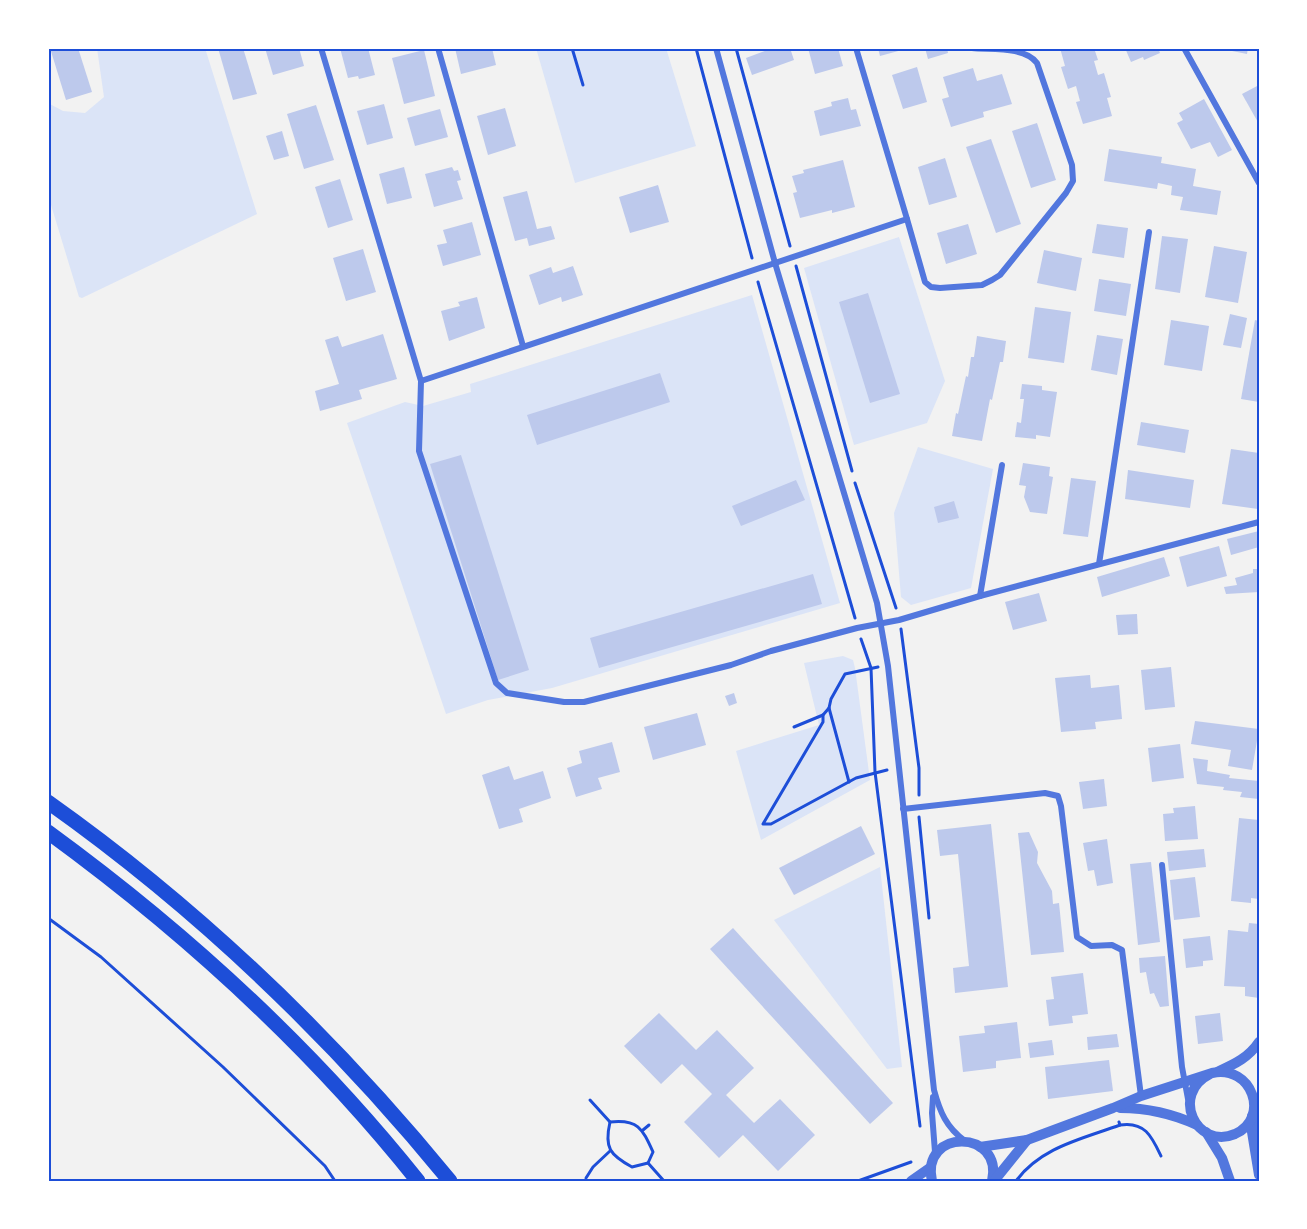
<svg xmlns="http://www.w3.org/2000/svg" width="1307" height="1229" font-family="Arial,sans-serif">
	<style>
		.green { fill: #dbe4f7 }
		.building { fill: #bdc9ec }
		.lines { fill: none; stroke-linecap: round; stroke-linejoin: round }
		.path { stroke: #1d4ed8; stroke-width: 3 }
		.minor { stroke: #5277de; stroke-width: 6 }
		.tertiary { stroke: #5277de; stroke-width: 10 }
		.motorway { stroke: #1d4ed8; stroke-width: 15 }
		.neatline { fill: none; stroke: #1d4ed8; stroke-width: 2 }
	</style>
	<rect width="100%" height="100%" fill="#f2f2f2"/>
	<!-- green -->
	<g class="green">
		<path d="M97 48H205L257 214 82 298 79 297 48 195V103L63 111 85 113 104 97Z"/>
		<path d="M536 48H666L696 146 575 183Z"/>
		<path d="M899 237 945 381 927 423 854 445 804 268Z"/>
		<path d="M752 295 840 603 552 688 488 700 446 714 347 423 405 402 423 406 471 392 470 384Z"/>
		<path d="M918 447 993 469 971 588 911 605 901 597 894 513Z"/>
		<path d="M843 656 853 660 855 668 870 780 761 840 736 751 819 725 804 663Z"/>
		<path d="M880 867 902 1067 887 1069 774 920Z"/>
	</g>
	<!-- building -->
	<g class="building">
		<path d="M50 48H78L92 92 66 100Z"/>
		<path d="M218 48H243L257 94 233 100Z"/>
		<path d="M265 48H299L304 66 273 75Z"/>
		<path d="M340 48H368L375 75 359 79 358 76 348 78Z"/>
		<path d="M455 48H492L496 65 461 74Z"/>
		<path d="M773 48H790L794 60 752 75 746 58Z"/>
		<path d="M808 48H838L843 66 815 74Z"/>
		<path d="M878 48H902V50L880 56Z"/>
		<path d="M925 48H947L948 53 928 59Z"/>
		<path d="M1060 48H1094L1098 60 1094 61 1098 75 1104 73 1111 97 1107 98 1112 116 1083 124 1076 102 1080 101 1076 86 1068 89 1061 67 1065 66Z"/>
		<path d="M1125 48H1158L1160 53 1144 60 1143 57 1131 62Z"/>
		<path d="M1217 48H1248L1247 54Z"/>
		<path d="M424 50 435 96 404 104 392 58Z"/>
		<path d="M917 67 927 102 903 109 892 75Z"/>
		<path d="M973 68 977 81 1002 74 1012 104 983 112 984 117 951 127 942 99 949 97 943 77Z"/>
		<path d="M1259 85V124L1242 94Z"/>
		<path d="M848 98 851 110 856 109 861 126 820 136 814 111 832 106 831 102Z"/>
		<path d="M1204 99 1232 150 1218 157 1210 142 1191 149 1177 123 1183 120 1179 113Z"/>
		<path d="M384 104 393 138 367 145 357 111Z"/>
		<path d="M316 105 334 160 304 169 287 114Z"/>
		<path d="M505 108 516 146 488 155 477 116Z"/>
		<path d="M440 109 448 137 415 146 407 118Z"/>
		<path d="M1037 123 1056 180 1031 188 1012 131Z"/>
		<path d="M282 131 289 156 274 160 266 136Z"/>
		<path d="M991 139 1021 224 996 233 966 147Z"/>
		<path d="M1109 149 1162 157 1161 163 1196 169 1193 186 1221 191 1217 215 1180 210 1183 197 1171 195 1172 186 1158 183 1157 189 1104 181Z"/>
		<path d="M945 158 957 197 929 205 918 167Z"/>
		<path d="M843 160 855 207 832 213V210L800 218 793 193 797 192 792 176 804 173 803 170Z"/>
		<path d="M404 167 412 198 387 204 379 174Z"/>
		<path d="M452 167 454 171 458 170 461 180 457 181 463 199 434 207 425 174Z"/>
		<path d="M340 179 353 220 328 228 315 187Z"/>
		<path d="M658 185 669 222 630 233 619 197Z"/>
		<path d="M527 191 537 229 551 226 555 239 529 246 527 238 515 241 503 197Z"/>
		<path d="M472 222 481 255 443 266 437 245 447 243 443 230Z"/>
		<path d="M968 224 977 254 946 264 937 233Z"/>
		<path d="M1097 224 1128 228 1124 258 1092 253Z"/>
		<path d="M1162 236 1188 239 1180 293 1155 289Z"/>
		<path d="M1214 246 1247 252 1238 303 1205 297Z"/>
		<path d="M363 249 376 292 346 301 333 258Z"/>
		<path d="M1044 250 1082 258 1076 291 1037 283Z"/>
		<path d="M573 266 583 295 562 302 561 297 539 305 529 275 551 267 553 273Z"/>
		<path d="M1099 279 1131 284 1126 316 1094 311Z"/>
		<path d="M868 293 900 394 870 403 839 302Z"/>
		<path d="M477 297 485 328 449 341 441 311 460 306 458 302Z"/>
		<path d="M1035 307 1071 312 1064 363 1028 358Z"/>
		<path d="M1230 314 1247 318 1241 348 1223 345Z"/>
		<path d="M1171 320 1209 326 1202 371 1164 365Z"/>
		<path d="M1255 320 1259 321V402L1241 399Z"/>
		<path d="M383 334 397 379 359 390 362 399 320 411 315 391 339 384 325 340 338 336 342 347Z"/>
		<path d="M1097 335 1123 339 1117 375 1091 370Z"/>
		<path d="M977 336 1006 341 1003 362H1000L992 400 990 399 982 441 952 436 956 413 958 414 966 376 968 377 971 357H974Z"/>
		<path d="M660 373 670 402 537 445 527 415Z"/>
		<path d="M1022 384 1042 386V390L1057 392 1050 437 1036 435V439L1015 437 1017 422 1021 423 1024 399H1020Z"/>
		<path d="M1141 422 1189 430 1185 453 1137 445Z"/>
		<path d="M1231 449 1259 453 1258 509 1222 504Z"/>
		<path d="M461 455 529 670 498 680 430 464Z"/>
		<path d="M1023 463 1050 467 1049 476 1053 477 1047 514 1030 512 1024 497 1026 486 1019 485Z"/>
		<path d="M1128 470 1194 480 1190 508 1125 499Z"/>
		<path d="M1071 478 1096 481 1088 537 1063 534Z"/>
		<path d="M796 480 805 500 741 526 732 506Z"/>
		<path d="M954 501 959 518 938 523 934 507Z"/>
		<path d="M1259 531V547L1231 555 1227 539Z"/>
		<path d="M1219 546 1227 576 1187 587 1179 557Z"/>
		<path d="M1164 557 1170 576 1102 597 1097 577Z"/>
		<path d="M1253 569H1259V592L1226 594 1224 587 1237 585 1235 578 1253 573Z"/>
		<path d="M813 574 822 604 599 668 590 638Z"/>
		<path d="M1039 593 1047 621 1013 630 1005 602Z"/>
		<path d="M1137 614 1138 634 1118 635 1116 615Z"/>
		<path d="M1171 667 1175 707 1145 710 1141 670Z"/>
		<path d="M1090 675 1091 688 1119 685 1122 719 1095 722 1096 729 1061 732 1055 678Z"/>
		<path d="M734 693 737 703 729 706 725 696Z"/>
		<path d="M697 713 706 745 653 760 644 727Z"/>
		<path d="M1195 721 1259 729 1252 770 1228 766 1231 750 1191 744Z"/>
		<path d="M612 742 620 772 598 778 602 789 576 797 567 768 582 763 579 751Z"/>
		<path d="M1180 744 1184 778 1152 782 1148 748Z"/>
		<path d="M1193 758 1208 760 1207 771 1230 775 1229 778 1259 781V799L1240 797 1242 792 1223 790 1224 787 1197 784Z"/>
		<path d="M509 766 514 780 543 771 551 798 519 809 523 822 499 829 482 775Z"/>
		<path d="M1104 779 1107 806 1083 809 1079 782Z"/>
		<path d="M1195 806 1198 839 1165 841 1163 814 1174 813 1173 808Z"/>
		<path d="M1239 818 1259 820V899L1251 898V903L1231 901Z"/>
		<path d="M991 824 1008 987 955 993 953 968 969 966 958 854 940 856 937 830Z"/>
		<path d="M861 826 875 854 794 895 779 868Z"/>
		<path d="M1029 832 1038 852 1037 863 1052 891 1053 904 1059 903 1064 952 1031 955 1018 833Z"/>
		<path d="M1107 839 1113 883 1097 886 1094 870 1088 871 1083 843Z"/>
		<path d="M1204 849 1206 867 1169 871 1167 852Z"/>
		<path d="M1151 862 1160 942 1138 945 1130 864Z"/>
		<path d="M1195 877 1200 917 1174 920 1170 880Z"/>
		<path d="M1249 923 1259 924V998L1245 996V987L1224 986 1228 930 1248 932Z"/>
		<path d="M733 928 893 1103 870 1124 710 949Z"/>
		<path d="M1210 936 1213 960 1203 961V966L1186 968 1183 939Z"/>
		<path d="M1165 956 1169 1006 1160 1007 1154 993 1150 994 1146 972 1140 973 1139 958Z"/>
		<path d="M1083 973 1088 1014 1072 1016 1073 1023 1049 1026 1046 1000 1054 999 1051 977Z"/>
		<path d="M659 1013 696 1050 717 1030 754 1068 726 1095 754 1123 780 1099 815 1135 778 1171 743 1135 719 1158 684 1122 712 1094 682 1064 661 1084 624 1046Z"/>
		<path d="M1220 1013 1223 1041 1198 1044 1195 1016Z"/>
		<path d="M1017 1022 1021 1058 996 1061V1068L963 1072 959 1036 985 1033 984 1026Z"/>
		<path d="M1117 1034 1119 1047 1088 1050 1087 1037Z"/>
		<path d="M1052 1040 1054 1055 1030 1058 1028 1043Z"/>
		<path d="M1109 1060 1113 1091 1048 1099 1045 1067Z"/>
	</g>
	<g class="lines">
		<!-- path -->
		<g class="path">
			<path d="M572 48 583 85"/>
			<path d="M696 48 752 258"/>
			<path d="M736 48 790 246"/>
			<path d="M796 266 852 471"/>
			<path d="M758 282 855 618"/>
			<path d="M855 483 896 608"/>
			<path d="M901 629 919 768V795"/>
			<path d="M861 639 871 668 875 772 920 1126"/>
			<path d="M829 708 823 715V722L763 824H771L856 778 887 770"/>
			<path d="M794 727 823 715"/>
			<path d="M849 782 829 708 831 699 845 674 878 667"/>
			<path d="M919 817 929 918"/>
			<path d="M48 918 101 957 223 1067 325 1166 335 1181"/>
			<path d="M590 1100 610 1122C638 1119 642 1128 653 1152L648 1163 664 1181"/>
			<path d="M610 1122C604 1148 610 1155 632 1167L648 1163"/>
			<path d="M1120 1125C1145 1121 1152 1137 1161 1156"/>
			<path d="M643 1130 649 1125"/>
			<path d="M586 1178 593 1167 610 1151"/>
			<path d="M858 1181 911 1162"/>
			<path d="M1016 1181C1041 1147 1082 1139 1120 1125L1119 1122"/>
		</g>
		<!-- minor -->
		<g class="minor">
			<path d="M321 48 421 381 419 451 496 683 507 693 564 702H584L731 665 771 651 857 628 899 620 980 596 1259 522"/>
			<path d="M438 48 523 346"/>
			<path d="M716 48 775 263 877 603 888 666 934 1090C940 1112 946 1127 965 1141"/>
			<path d="M1184 48 1259 183"/>
			<path d="M907 219 925 282 931 287 940 288 982 285 992 280 1000 275 1066 193 1073 181 1072 165 1037 63C1024 46 991 50 972 48"/>
			<path d="M421 381 907 219 856 48"/>
			<path d="M1099 564 1149 232"/>
			<path d="M980 596 1002 465"/>
			<path d="M903 809 1045 793 1058 796 1061 806 1077 937 1091 946 1112 945 1122 950 1141 1096"/>
			<path d="M1162 865 1182 1067 1188 1099"/>
			<path d="M933 1097 932 1113 935 1152"/>
		</g>
		<!-- tertiary -->
		<g class="tertiary">
			<path d="M1219 1071C1235 1064 1249 1057 1259 1042"/>
			<path d="M1120 1108C1148 1108 1171 1113 1197 1125"/>
			<path d="M1252 1116V1132L1259 1175"/>
			<path d="M1206 1132 1222 1158 1230 1181"/>
			<path d="M980 1147 1027 1140 1113 1108 1141 1096 1212 1073C1252 1064 1271 1118 1235 1134 1196 1150 1170 1094 1210 1074"/>
			<path d="M911 1181 931 1167"/>
			<path d="M932 1181C920 1128 1004 1129 992 1181"/>
			<path d="M994 1181 1027 1140"/>
		</g>
		<!-- motorway -->
		<g class="motorway">
			<path d="M48 802C199 909 333 1038 450 1181"/>
			<path d="M48 832C185 932 312 1048 418 1181"/>
		</g>
	</g>
	<!-- border -->
	<rect width="1307" height="1229" fill="none" stroke="#ffffff" stroke-width="99"/>
	<rect x="50" y="50" width="1208" height="1130" class="neatline"/>
</svg>
